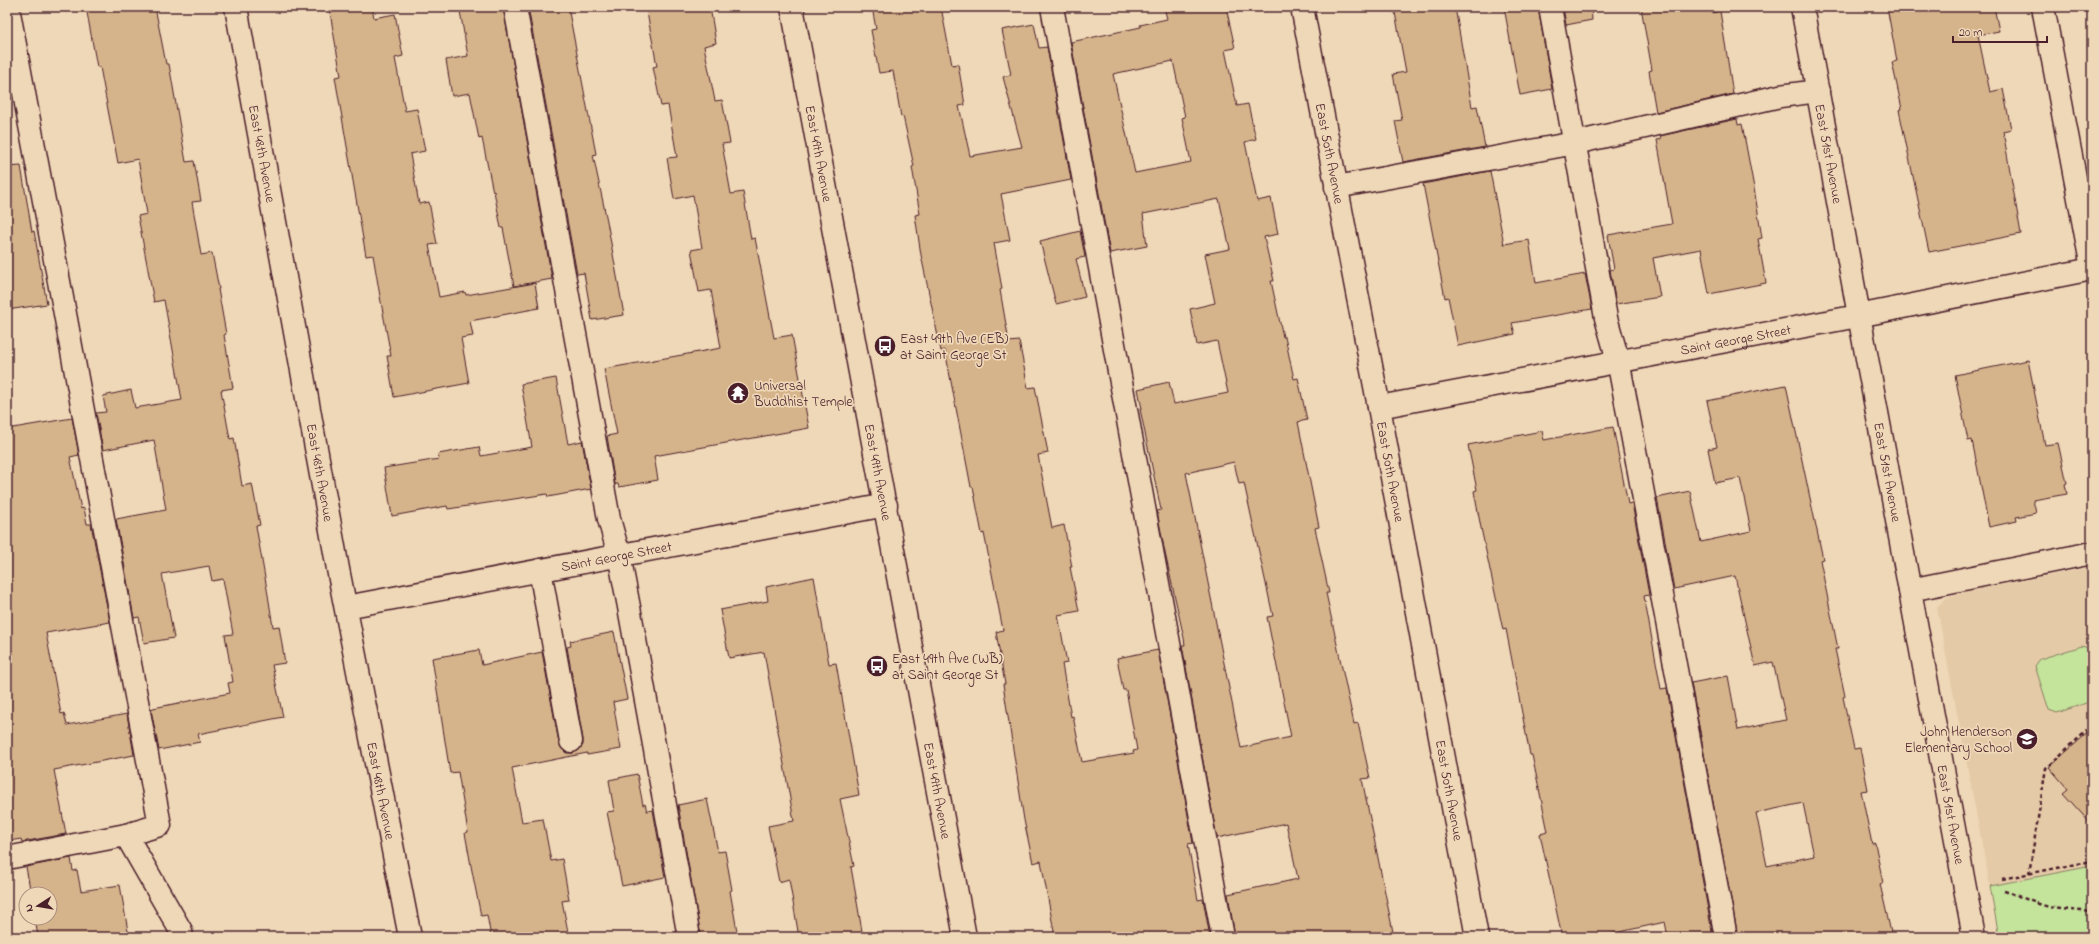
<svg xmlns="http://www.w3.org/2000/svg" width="2099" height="944" font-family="'Indie Flower',sans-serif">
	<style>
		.built { fill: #e5caa7 }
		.green { fill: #c4e39b; stroke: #878163 }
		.building { fill: #d6b48b; stroke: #4a1f2b; fill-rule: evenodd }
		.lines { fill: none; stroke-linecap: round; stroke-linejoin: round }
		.minor-casing { stroke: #4a1f2b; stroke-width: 25 }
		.path { stroke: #4a1f2b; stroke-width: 2.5; stroke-dasharray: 4 3; stroke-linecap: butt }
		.minor { stroke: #efd8b7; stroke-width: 22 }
		.labels { text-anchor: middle; stroke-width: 3.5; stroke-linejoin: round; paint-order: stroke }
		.street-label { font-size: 14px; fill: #4a1f2b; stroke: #efd8b7 }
		.poi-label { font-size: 14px; fill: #4a1f2b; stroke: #efd8b7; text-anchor: start }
	</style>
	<rect width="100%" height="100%" fill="#efd8b7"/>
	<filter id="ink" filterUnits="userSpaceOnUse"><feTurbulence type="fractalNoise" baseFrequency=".025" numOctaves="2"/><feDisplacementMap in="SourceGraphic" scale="8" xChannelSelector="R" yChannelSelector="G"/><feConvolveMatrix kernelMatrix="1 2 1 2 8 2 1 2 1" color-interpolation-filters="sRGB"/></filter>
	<g filter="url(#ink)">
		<!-- built -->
		<path class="built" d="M2092 567V866L1990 886 1937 608 1944 599 1955 594Z"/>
		<!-- green -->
		<g class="green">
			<path d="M2082 646 2090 649 2092 656V701L2057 713 2049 710 2035 666 2040 659Z"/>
			<path d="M2092 866V937H1999L1990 886Z"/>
		</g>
		<!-- building -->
		<g class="building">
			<path d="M86 7H155L166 64H169L186 162 194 161 201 201 192 202 201 255 212 253 219 289H218L226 334 224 335 233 388 221 390 230 439 234 438 242 486 252 484 260 525 256 526 268 595 273 627 279 626 285 663 272 665 283 717 198 734 200 742 159 750 151 710 153 708 230 693 228 683 233 682 225 635 233 634 223 579 212 581 209 566 162 574 174 638 144 643 139 617 134 618 116 519 166 510 154 440 103 450 96 413 106 412 103 396 131 390 135 408 182 400 164 300 154 302 138 216 147 214 138 159 118 163 100 67H97Z"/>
			<path d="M329 7H372L374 18 395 14 403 56 395 58 405 111 417 109 425 151 410 154 419 204 429 202 437 244 429 245 439 297 465 292 466 295 535 283 539 308 470 321 473 336 461 338 469 383 394 397 387 356H391L381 302 373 255 366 256 335 77 341 76Z"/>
			<path d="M485 7H503L552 279 514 286 503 228H501L494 191 493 192 482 138 479 139 470 93 452 96 446 60 468 56 460 11Z"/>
			<path d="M528 7H568L596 154 593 155 607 221 624 315 592 320 584 273 577 274Z"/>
			<path d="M646 7H710L716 43 704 46 715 101 722 100 730 143 722 144 731 194 743 192 751 239 755 238 774 338 792 335 809 428 654 456 658 480 619 487 618 484H615L607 436 617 434 604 369 721 348 711 290 699 292 691 250 702 248 693 195 674 199 667 158 677 157 668 105 661 106 653 67 657 66Z"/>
			<path d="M872 7H941L952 65 958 64 965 105 959 106 970 156 1022 147 1003 77 1011 75 1002 30 1034 24 1039 48 1047 47 1071 180 1001 194 1010 240 994 243 1002 289 1000 290 1009 342 1019 341 1028 388 1035 387 1048 453 1038 455 1052 528 1064 525 1072 567H1070L1079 611 1058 615 1067 663 1062 664 1071 717 1073 716 1082 762 1134 753 1133 751 1137 750 1126 690H1123L1117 658 1158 650 1193 843 1188 844 1198 900 1203 899 1210 937H1055L1041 861 1033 863 1024 820 1003 684H1005L996 632 1003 630 984 533 982 534 973 487H971L945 350 941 351 921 255 915 215 920 214 912 167 914 166 903 116 901 117 893 71 879 73 871 30 876 29Z"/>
			<path d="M1164 7H1226L1235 48 1225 50 1237 106 1248 104 1256 139 1245 142 1257 201 1271 198 1278 234 1264 237 1274 281H1271L1283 337H1285L1294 379 1298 378 1307 420 1298 422 1319 527 1315 528 1329 593H1326L1354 724 1358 723 1370 778 1362 779 1394 937H1235L1228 894 1298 879 1286 823 1217 838 1182 645H1185L1184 638 1165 553 1157 511 1161 510 1140 409H1142L1138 389 1169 382 1174 404 1228 393 1217 341 1197 345 1190 309 1215 303 1205 254 1230 249 1219 199 1143 214 1147 246 1110 253 1071 42 1141 27 1140 25 1167 19ZM1173 61 1185 117 1182 118 1191 162 1135 173 1113 74ZM1234 462 1239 484 1244 483 1273 616 1267 617 1291 737 1241 748 1186 473Z"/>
			<path d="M1394 7H1455L1472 107 1477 106 1485 147 1403 162 1395 121 1402 120 1393 74 1406 72Z"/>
			<path d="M1504 7H1538L1552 89 1520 95Z"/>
			<path d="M1563 7H1591L1592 20 1566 25Z"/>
			<path d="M1641 7H1711L1712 13 1720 11 1733 94 1656 112 1649 71 1652 70Z"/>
			<path d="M1887 7H1994L1999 31 1978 35 1990 92 2003 89 2011 129 2003 131 2021 234 1929 252 1899 110 1902 109 1892 62 1897 61Z"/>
			<path d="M1737 119 1738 125 1742 124 1754 188 1762 238 1758 239 1766 283 1709 294 1701 249 1653 258 1660 297 1616 304 1610 270 1614 269 1608 235 1672 224 1657 140 1661 139 1660 136Z"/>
			<path d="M21 166 32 232 34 231 47 304 7 310V167Z"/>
			<path d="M1490 171 1504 244 1529 240 1536 283 1585 274 1592 309 1512 323 1515 334 1458 346 1448 297 1445 298 1423 184Z"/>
			<path d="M1080 231 1085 257 1076 259 1085 297 1056 304 1040 241Z"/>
			<path d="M2028 360 2045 445 2058 443 2067 483 2065 484 2067 494 2033 500 2036 513 2016 517 2017 521 1989 527 1972 440 1968 441 1955 375Z"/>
			<path d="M556 378 568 444 582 441 591 489 548 497 547 494 448 509 447 506 392 516 384 468 439 459 438 454 479 447 481 456 532 447 521 384Z"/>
			<path d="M1786 385 1823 559 1820 560 1838 649H1835L1845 696 1843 697 1854 749 1860 748 1868 790 1861 791 1872 844 1875 843 1883 883 1880 884 1892 937H1738L1691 683 1728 676 1738 730 1786 720 1773 662 1755 666 1735 576 1674 589 1657 498 1690 491 1701 542 1751 531 1740 478 1715 483 1708 449 1717 447 1707 401ZM1803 803 1814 856 1767 866 1756 813Z"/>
			<path d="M72 418 79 455 70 457 81 509 84 508 87 524H91L110 622 46 633 61 714 64 713 67 725 127 714 134 755 54 770 66 834 22 842 21 839 9 841 7 828V429Z"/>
			<path d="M1613 427 1628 504 1632 503 1649 595 1644 596 1661 689 1667 688 1713 937H1668L1665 922 1597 937H1562L1540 834 1548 832 1532 755H1530L1506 629 1503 630 1481 528 1474 491 1477 490 1468 445 1542 431 1544 440Z"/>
			<path d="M814 577 829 664 836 663 859 795 840 799 854 866 851 867 863 937H799L789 879 779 882 768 826 794 821 764 652 729 658 720 610 768 601 766 587Z"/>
			<path d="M614 632 627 699 613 702 621 749 587 755V753L512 768 522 822 543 819 551 861 562 859 569 900 562 901 569 937H491L487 915 481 916 472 871 465 833 468 832 458 772 450 773 432 658 479 650 482 665 542 652 559 743 562 749 566 753H573L579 750 583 745V739L567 647 571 646 570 641Z"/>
			<path d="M2092 729V825L2063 793 2068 789 2049 767Z"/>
			<path d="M637 774 643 805 645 804 647 811 653 810 665 877 622 886 607 812 614 811 609 780Z"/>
			<path d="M707 799 718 852 725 851 732 890 730 891 738 937H701L678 805Z"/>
			<path d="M71 858 73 871 77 870 81 891 120 885 129 937H38L35 918H50V894H31L26 867Z"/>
		</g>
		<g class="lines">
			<!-- minor casing -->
			<g class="minor-casing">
				<g id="minor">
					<path id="s1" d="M236 7 338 569 410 937"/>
					<path d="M515 7 609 519 619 555 629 607 689 937"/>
					<path id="s2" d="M792 7 965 937"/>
					<path d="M1052 7 1223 937"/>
					<path id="s3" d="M1302 7 1379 407 1477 937"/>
					<path d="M1550 7 1606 318 1618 360 1625 397 1726 937"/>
					<path id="s4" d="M1802 7 1974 937"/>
					<path d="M2043 7 2092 268"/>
					<path d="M1336 187 1575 143 1780 96 1818 91"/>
					<path id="s5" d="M1379 407 1858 316 2092 269"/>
					<path d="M540 570 571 741"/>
					<path d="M1910 590 2092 553"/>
					<path id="s6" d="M346 607 886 505"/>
					<path d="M126 835 181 931 182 937"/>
					<path d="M7 858 126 835 160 825 8 7"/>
				</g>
			</g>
			<!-- path -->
			<g class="path">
				<path d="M2029 874 2046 768 2092 726"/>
				<path d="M2002 879 2092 861"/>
				<path d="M2004 891C2018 895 2027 900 2039 904 2056 910 2075 910 2092 912"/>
			</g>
			<!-- minor -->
			<use href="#minor" class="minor"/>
		</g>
	</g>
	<!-- icons -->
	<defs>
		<g id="bus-disc" transform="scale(1.15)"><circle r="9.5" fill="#4a1f2b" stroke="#efd8b7"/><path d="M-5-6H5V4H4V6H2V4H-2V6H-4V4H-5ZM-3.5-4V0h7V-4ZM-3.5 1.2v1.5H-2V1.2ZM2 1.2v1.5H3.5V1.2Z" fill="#fff"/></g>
		<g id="temple-disc" transform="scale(1.15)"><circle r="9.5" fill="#4a1f2b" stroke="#efd8b7"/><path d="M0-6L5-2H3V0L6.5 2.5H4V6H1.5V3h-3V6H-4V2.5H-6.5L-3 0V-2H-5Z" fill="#fff"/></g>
		<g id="school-disc" transform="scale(1.15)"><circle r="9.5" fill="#4a1f2b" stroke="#efd8b7"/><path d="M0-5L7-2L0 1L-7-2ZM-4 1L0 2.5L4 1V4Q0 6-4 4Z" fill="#fff"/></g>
	</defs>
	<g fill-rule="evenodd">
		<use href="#bus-disc" x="885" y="346"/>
		<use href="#temple-disc" x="738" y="393"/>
		<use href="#bus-disc" x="877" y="666"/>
		<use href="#school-disc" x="2027" y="739"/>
	</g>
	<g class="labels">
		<!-- street labels -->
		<g class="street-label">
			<text dy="5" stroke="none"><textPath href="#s2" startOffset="149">East 49th Avenue</textPath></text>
			<text dy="5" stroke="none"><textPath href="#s4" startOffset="149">East 51st Avenue</textPath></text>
			<text dy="5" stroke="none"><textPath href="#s1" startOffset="149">East 48th Avenue</textPath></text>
			<text dy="5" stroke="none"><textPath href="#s3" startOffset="149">East 50th Avenue</textPath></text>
			<text dy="5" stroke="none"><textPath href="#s5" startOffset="363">Saint George Street</textPath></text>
			<text dy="5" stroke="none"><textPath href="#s2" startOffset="473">East 49th Avenue</textPath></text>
			<text dy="5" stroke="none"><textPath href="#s3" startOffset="473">East 50th Avenue</textPath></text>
			<text dy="5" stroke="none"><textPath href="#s4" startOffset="473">East 51st Avenue</textPath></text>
			<text dy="5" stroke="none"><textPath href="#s1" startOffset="473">East 48th Avenue</textPath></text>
			<text dy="5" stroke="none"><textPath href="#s6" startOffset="275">Saint George Street</textPath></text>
			<text dy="5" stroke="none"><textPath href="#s2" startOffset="797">East 49th Avenue</textPath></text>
			<text dy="5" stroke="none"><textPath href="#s3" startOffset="797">East 50th Avenue</textPath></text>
			<text dy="5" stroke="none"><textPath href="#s1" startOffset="797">East 48th Avenue</textPath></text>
			<text dy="5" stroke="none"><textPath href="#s4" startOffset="821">East 51st Avenue</textPath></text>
		</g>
		<!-- poi labels -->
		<g class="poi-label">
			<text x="900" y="343">East 49th Ave (EB)<tspan x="900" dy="16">at Saint George St</tspan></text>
			<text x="754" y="390">Universal<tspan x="754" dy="16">Buddhist Temple</tspan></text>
			<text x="892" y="663">East 49th Ave (WB)<tspan x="892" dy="16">at Saint George St</tspan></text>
			<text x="2012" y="736" text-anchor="end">John Henderson<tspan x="2012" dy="16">Elementary School</tspan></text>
		</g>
	</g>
	<!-- margin -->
	<rect width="2099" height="944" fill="none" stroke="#efd8b7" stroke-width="24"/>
	<rect x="12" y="12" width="2075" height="920" fill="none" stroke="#4a1f2b" stroke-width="1.5" filter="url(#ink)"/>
	<!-- north arrow -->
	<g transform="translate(38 906) rotate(258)"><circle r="19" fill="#efd8b7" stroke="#ad8e7f"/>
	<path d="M0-3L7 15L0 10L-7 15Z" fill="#4a1f2b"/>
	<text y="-6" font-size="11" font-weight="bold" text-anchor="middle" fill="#4a1f2b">N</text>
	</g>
	<!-- scale -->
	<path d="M1953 36v6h94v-6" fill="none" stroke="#4a1f2b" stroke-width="2"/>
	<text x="1959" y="36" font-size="12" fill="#4a1f2b" stroke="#efd8b7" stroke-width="3" paint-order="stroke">20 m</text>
</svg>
